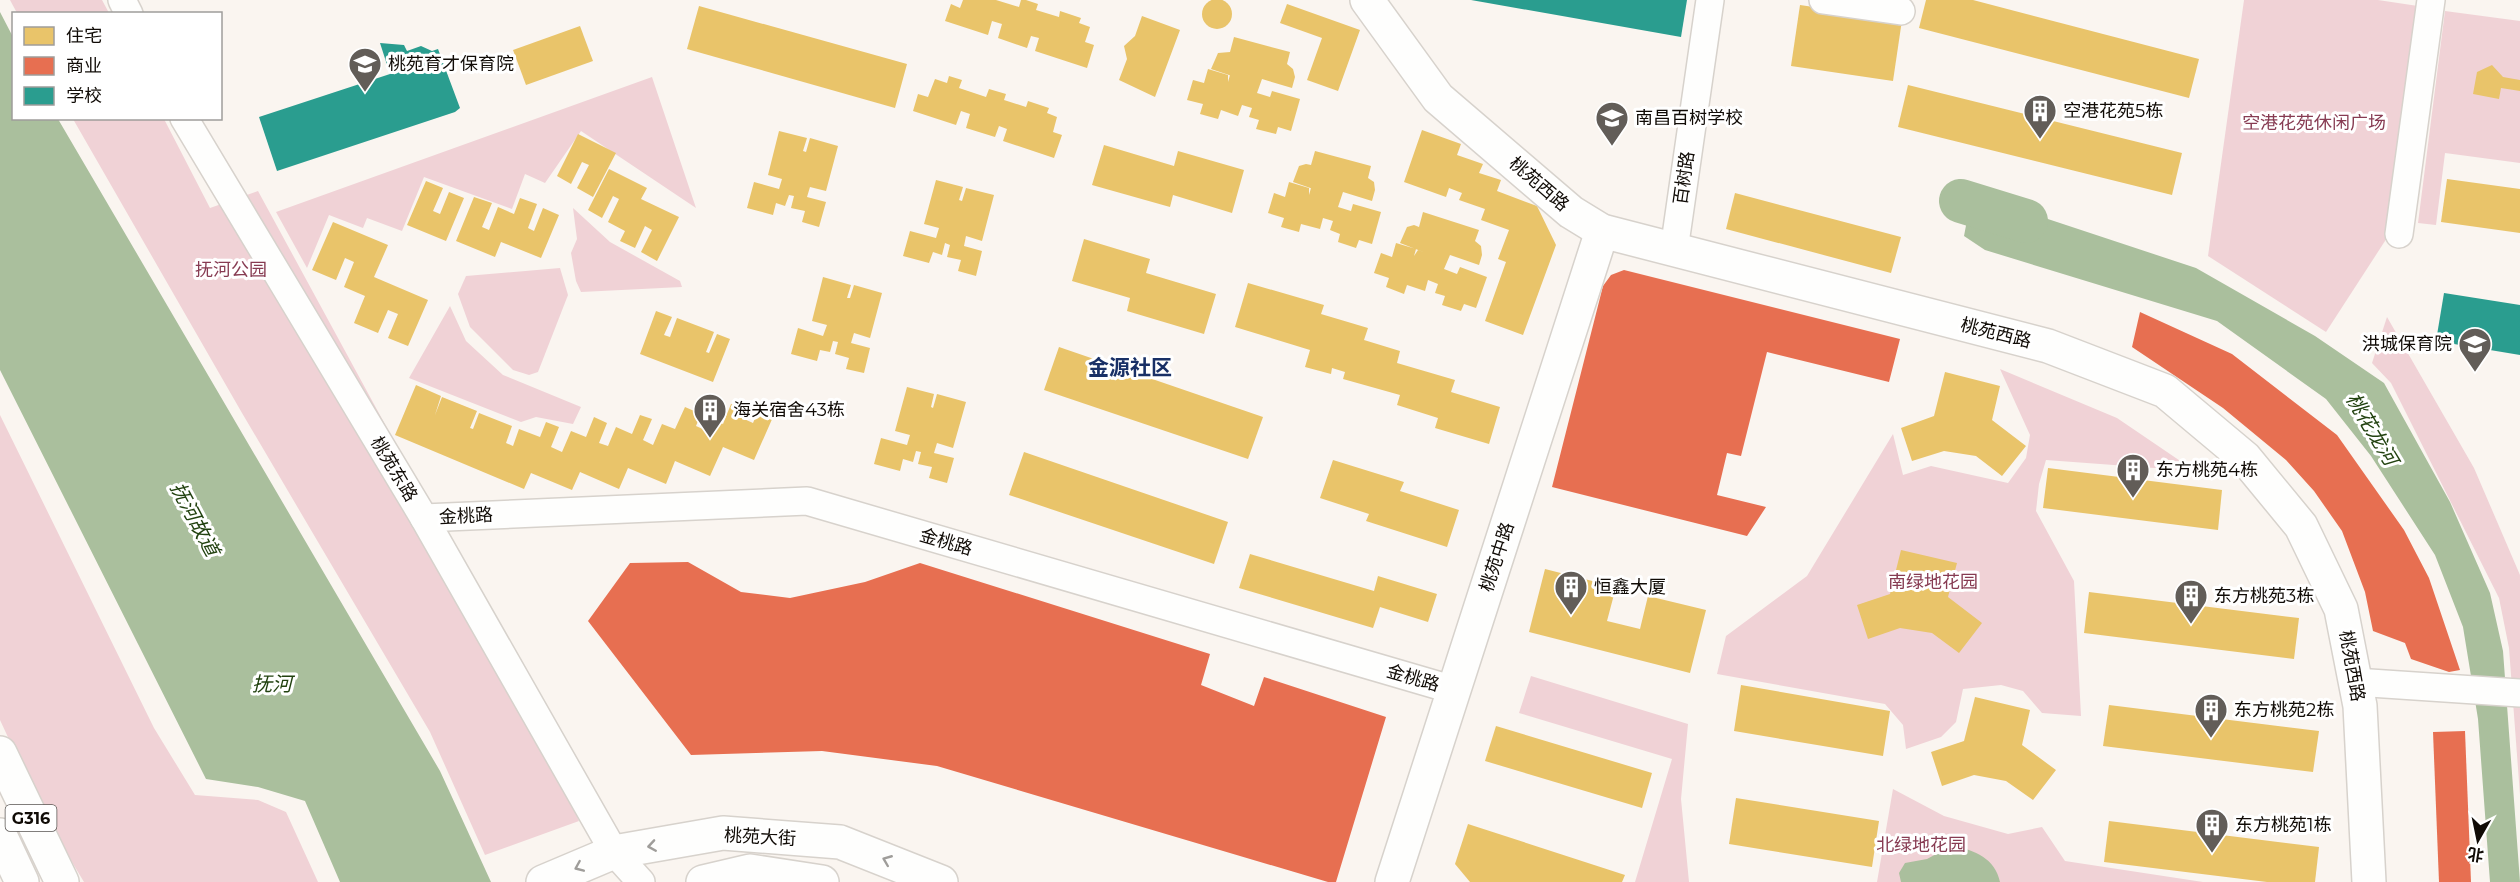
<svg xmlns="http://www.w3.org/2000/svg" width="2520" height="882" font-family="Montserrat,'Noto Sans SC',sans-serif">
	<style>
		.green { fill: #f0d2d6 }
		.water { fill: #aabf9d }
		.homes { fill: #e9c46a }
		.shops { fill: #e76f51 }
		.schools { fill: #2a9d8f }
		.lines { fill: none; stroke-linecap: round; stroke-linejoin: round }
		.river { stroke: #aabf9d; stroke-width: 44 }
		.street-casing { stroke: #d7d2cc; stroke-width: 30 }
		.secondary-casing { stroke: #d7d2cc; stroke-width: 36 }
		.primary-casing { stroke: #d7d2cc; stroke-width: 36 }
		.street { stroke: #fefefd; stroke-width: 27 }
		.secondary { stroke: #fefefd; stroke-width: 33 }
		.primary { stroke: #fefefd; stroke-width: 33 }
		.oneway { stroke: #9f9d9a }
		.labels { text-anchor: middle; stroke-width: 6; stroke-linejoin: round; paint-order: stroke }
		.shield { fill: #fff; stroke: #585451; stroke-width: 1.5 }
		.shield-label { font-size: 16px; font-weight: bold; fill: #100b06 }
		.poi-label { font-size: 18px; fill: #100b06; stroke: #fff; text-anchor: start }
		.park-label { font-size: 18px; fill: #873b52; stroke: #fff }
		.street-label { font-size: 18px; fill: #100b06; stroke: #fff }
		.water-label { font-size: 20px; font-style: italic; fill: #224210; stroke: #fff }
		.quarter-label { font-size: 21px; font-weight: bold; fill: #193066; stroke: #fff }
	</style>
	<rect width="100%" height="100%" fill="#faf5f0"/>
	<!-- green -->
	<g class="green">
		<path d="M10 0H102L109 13H17Z"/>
		<path d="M2244 0H2378L2418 6 2385 241 2326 332 2208 256Z"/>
		<path d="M2445 11 2520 21V163L2445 153 2436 225 2418 223Z"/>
		<path d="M652 77 696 208 581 131 545 183 525 174 512 209 424 177 402 231 367 218 363 228 329 215 307 268 276 212Z"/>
		<path d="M73 119H164L210 208 258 191 449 542 579 821 485 855 430 732 242 413Z"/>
		<path d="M573 208 610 242 680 281 682 287 581 292 576 281 571 253 577 239Z"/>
		<path d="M560 268 568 295 538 372 529 375 513 370 470 327 458 294 466 276Z"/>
		<path d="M450 306 466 341 503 375 581 407 573 424 536 417 521 422 409 378Z"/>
		<path d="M2387 317 2474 468 2520 575V795L2509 648 2499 598 2391 383 2372 363Z"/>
		<path d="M2000 369 2117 418 2195 471 2046 460 2039 484 2036 511 2074 581 2081 716 2042 713 2023 691 2001 685 1963 689 1956 722 1941 737 1906 749 1903 725 1885 704 1717 674 1726 636 1807 576 1893 434 1903 475 1931 466 2008 483 2026 458 2030 435Z"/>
		<path d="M0 415 154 728 195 795 258 800 286 812 318 882H84L46 819 0 720Z"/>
		<path d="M1531 676 1688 724 1681 799 1689 882H1635L1672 759 1519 713Z"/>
		<path d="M1893 789 1944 816 2008 834 2042 827 2065 861 2203 882H1877Z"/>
	</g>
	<!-- water -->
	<g class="water">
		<path d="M0 12 13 37 14 118 58 119 440 771 491 882H340L305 801 258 787 206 779 0 370Z"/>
		<path d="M1972 194 2196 268 2315 336 2384 383 2450 502 2490 593 2503 651 2520 882H2490L2478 719 2463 627 2435 555 2371 456 2326 399 2217 321 1985 250 1964 236Z"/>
		<path d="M1953 845C1975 851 1995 858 2000 882H1901L1899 873 1905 863 1927 859Z"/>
	</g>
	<!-- homes -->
	<g class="homes">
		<circle cx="1217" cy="14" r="15"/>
		<path d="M963 0H996L1019 7 1021 0H1026L1038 4 1036 10 1059 17 1060 11 1081 18 1079 23 1090 27 1085 42 1094 45 1087 68 1035 51 1039 38 1031 36 1027 48 998 38 1002 24 992 21 988 35 945 21 951 4 960 8Z"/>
		<path d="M1926 0H1973L2199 59 2189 98 1919 28Z"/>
		<path d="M1287 4 1360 30 1338 91 1307 80 1322 38 1280 23Z"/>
		<path d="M1800 5 1902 20 1893 81 1791 66Z"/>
		<path d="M699 6 907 64 895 108 687 49Z"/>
		<path d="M1142 16 1180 30 1155 97 1119 80 1127 59 1124 46 1135 36Z"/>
		<path d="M580 26 593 61 526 85 513 50Z"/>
		<path d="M1234 37 1290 52 1287 64 1293 69 1295 77 1292 88 1262 79 1257 93 1270 97 1272 91 1300 99 1291 131 1278 127 1276 134 1256 129 1259 120 1249 117 1252 108 1242 105 1238 116 1221 110 1218 119 1200 114 1203 104 1187 100 1193 80 1204 83 1208 69 1228 75V82L1230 75 1238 78 1211 69 1218 53 1230 52Z"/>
		<path d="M2492 65 2503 77 2520 80V91L2501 88 2499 99 2473 94 2477 72Z"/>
		<path d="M949 76 962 80 959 88 986 97 989 89 1006 94 1004 100 1026 107 1028 101 1049 108 1047 113 1057 117 1053 132 1062 135 1054 158 1003 141 1007 129 999 126 995 137 966 128 970 114 961 111 956 125 913 111 918 94 928 97 935 79 947 83Z"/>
		<path d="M1908 85 2182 153 2172 195 1898 127Z"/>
		<path d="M1422 130 1461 144 1457 155 1483 164 1479 173 1501 180 1497 191 1537 206 1556 245 1523 335 1485 321 1506 262 1498 259 1509 230 1481 220 1485 209 1459 200 1462 193 1449 188 1446 197 1404 182Z"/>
		<path d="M779 131 807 138 803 151 806 152 810 138 838 146 826 191 810 187 807 197 826 202 819 227 802 222 805 211 791 208 794 196 789 195 785 206 776 203 773 215 747 208 754 182 779 189 782 179 768 175Z"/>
		<path d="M578 134 616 153 593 197 577 188 589 165 582 162 571 184 557 176Z"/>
		<path d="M1104 145 1174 166 1178 151 1244 170 1232 213 1173 195 1170 207 1092 185Z"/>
		<path d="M1315 151 1371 166 1368 178 1374 182 1375 190 1372 201 1343 192 1338 207 1351 211 1353 204 1381 212 1372 244 1359 240 1356 248 1338 242 1340 234 1330 230 1333 221 1323 218 1320 229 1301 224 1299 232 1281 227 1284 218 1268 213 1274 193 1285 197 1289 182 1309 188V195L1311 188 1319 191 1293 182 1299 166 1306 164 1311 165Z"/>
		<path d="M609 169 647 188 641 199 679 217 657 261 641 252 652 230 645 226 635 248 620 241 625 231 608 222 619 199 613 196 602 218 588 210Z"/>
		<path d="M2447 179 2520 189V233L2441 222Z"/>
		<path d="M936 180 963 187 959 200 962 201 966 188 994 195 982 241 966 236 964 246 982 251 976 276 958 271 961 260 947 257 950 245 945 243 942 255 933 252 929 263 903 256 910 231 936 238 939 228 924 224Z"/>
		<path d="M426 181 443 188 433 211 440 214 449 192 464 198 446 241 407 225Z"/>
		<path d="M1735 193 1901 237 1891 273 1726 229Z"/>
		<path d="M474 197 492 203 482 227 489 230 498 207 514 214 520 198 537 204 528 228 534 231 543 208 559 215 541 258 501 242 495 257 456 241Z"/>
		<path d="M1423 212 1479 230 1475 241 1481 246 1482 255 1479 265 1450 255 1444 269 1457 274 1460 267 1487 277 1476 308 1464 304 1461 311 1442 305 1445 296 1435 293 1438 284 1428 280 1425 291 1407 285 1404 294 1386 287 1389 278 1374 273 1381 253 1392 257 1396 243 1416 249 1414 256 1418 250 1426 253 1400 243 1407 227 1414 225 1419 227Z"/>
		<path d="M333 222 388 245 374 277 428 300 408 346 388 338 398 314 388 310 378 333 354 323 365 296 344 287 354 262 345 258 336 280 312 270Z"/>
		<path d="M1084 239 1150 259 1146 273 1216 294 1204 334 1127 311 1130 298 1072 281Z"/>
		<path d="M823 277 851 285 847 298H850L854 285 882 293 870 338 854 333 851 343 870 348 864 373 846 369 849 358 835 354 838 342 833 341 830 352 820 350 817 361 791 354 798 328 823 336 827 325 812 321Z"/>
		<path d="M1248 283 1324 305 1321 314 1368 328 1364 340 1400 351 1397 363 1455 380 1451 392 1500 407 1489 444 1435 428 1438 418 1397 405 1400 395 1343 379 1345 372 1332 368 1331 374 1305 367 1310 350 1235 327Z"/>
		<path d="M656 311 672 317 664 335 670 337 677 318 714 332 706 352 709 353 717 334 730 339 713 382 640 354Z"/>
		<path d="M1059 347 1263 417 1248 459 1044 390Z"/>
		<path d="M1945 372 2000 386 1992 420 2026 446 2002 476 1976 456 1944 451 1912 461 1901 428 1934 416Z"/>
		<path d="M416 385 441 396 435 415 442 397 477 411 470 428 473 429 479 413 512 426 506 443 513 446 519 429 540 437 546 422 559 427 551 447 562 452 571 431 586 437 594 417 607 423 599 443 608 446 616 427 632 434 640 415 652 419 643 440 653 445 662 424 675 429 685 407 701 414 696 426 705 430 710 418 723 424 731 404 746 410 742 418 753 423 758 411 773 417 754 460 723 447 710 476 675 461 666 484 628 468 619 489 580 472 572 490 531 473 524 489 395 435Z"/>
		<path d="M907 387 934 394 931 407 933 408 937 394 966 402 953 448 937 443 934 453 954 458 947 483 929 478 932 467 918 464 921 452 916 451 913 462 903 459 900 471 874 464 881 438 907 445 910 435 895 431Z"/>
		<path d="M1024 452 1228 522 1214 564 1009 495Z"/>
		<path d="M1333 460 1404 482 1400 491 1459 510 1447 547 1366 521 1369 514 1320 498Z"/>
		<path d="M2048 468 2222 490 2218 530 2043 508Z"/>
		<path d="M1901 550 1957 563 1948 597 1982 623 1959 653 1932 633 1900 628 1868 639 1857 605 1890 594Z"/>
		<path d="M1250 554 1374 591 1378 576 1437 594 1428 622 1380 607 1373 628 1239 588Z"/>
		<path d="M1545 569 1616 587 1607 621 1640 629 1648 596 1706 610 1690 673 1529 632Z"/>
		<path d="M2089 592 2299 618 2294 659 2084 633Z"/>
		<path d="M1741 685 1890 711 1883 756 1734 731Z"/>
		<path d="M1975 697 2030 710 2022 745 2056 770 2033 800 2006 781 1974 775 1942 786 1931 752 1964 741Z"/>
		<path d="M2109 705 2319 731 2313 772 2103 746Z"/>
		<path d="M1496 726 1652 773 1642 808 1485 761Z"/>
		<path d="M1736 798 1879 821 1872 867 1729 844Z"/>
		<path d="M2109 821 2319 847 2315 882H2267L2104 862Z"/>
		<path d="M1468 824 1625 875 1622 882H1470L1455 864Z"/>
	</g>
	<!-- shops -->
	<g class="shops">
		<path d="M1624 270 1900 339 1889 382 1767 352 1741 456 1727 453 1717 495 1766 507 1747 536 1552 487 1603 286 1611 275Z"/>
		<path d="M2140 312 2232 354 2337 435 2404 530 2429 578 2460 670 2449 672 2411 659 2405 643 2373 631 2365 592 2342 531 2314 491 2286 460 2223 408 2132 347Z"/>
		<path d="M688 562 741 592 790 598 865 582 920 563 1210 654 1201 685 1254 706 1264 677 1386 717 1336 882H1328L937 766 822 751 691 755 588 621 630 563Z"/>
		<path d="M2465 731 2471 882H2439L2433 732Z"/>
	</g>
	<!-- schools -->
	<g class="schools">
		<path d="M1471 0H1687L1681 37Z"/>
		<path d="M380 43 404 45 407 51 421 46 432 51 438 49 460 108 455 112 277 171 259 117 390 74Z"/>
		<path d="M2444 293 2520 305V355L2436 341Z"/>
	</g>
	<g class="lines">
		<!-- river -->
		<path class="river" d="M1961 201 2026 221"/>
		<!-- street casing -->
		<g class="street-casing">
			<g id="street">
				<path d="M122 0 129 14"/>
				<path d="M1823 0 1901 11"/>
				<path d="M184 118 424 518 614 852 641 882"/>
				<path d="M2399 234 2431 0"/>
				<path d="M1674 250 1710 0"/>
				<path d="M424 518 807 501 1454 690"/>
				<path d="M2355 682 2520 693"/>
			</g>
		</g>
		<!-- secondary casing -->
		<g class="secondary-casing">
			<g id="secondary">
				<path d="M1367 0 1438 98 1571 212 1602 231 2048 346 2165 391 2245 458 2301 526 2341 609 2360 706 2369 882"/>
				<path d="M543 882 614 852 723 833 840 842 941 882"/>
				<path d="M703 882 750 871 822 882"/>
				<path d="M1392 882 1602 231"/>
			</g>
		</g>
		<!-- primary casing -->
		<g class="primary-casing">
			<g id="primary">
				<path d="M0 753 62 882"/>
				<path d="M0 835 22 882"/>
			</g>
		</g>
		<!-- street -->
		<use href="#street" class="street"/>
		<!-- secondary -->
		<use href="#secondary" class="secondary"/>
		<!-- primary -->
		<use href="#primary" class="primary"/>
	</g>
	<!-- one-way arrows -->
	<defs><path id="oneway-chevron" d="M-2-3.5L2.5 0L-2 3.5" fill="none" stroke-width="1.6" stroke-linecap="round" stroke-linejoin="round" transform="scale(1.5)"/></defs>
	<g class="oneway">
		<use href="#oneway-chevron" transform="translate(652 846) rotate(171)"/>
		<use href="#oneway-chevron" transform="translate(887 860) rotate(-158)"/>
		<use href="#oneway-chevron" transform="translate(579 867) rotate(157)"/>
	</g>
	<!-- icons -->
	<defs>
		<g id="school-pin" transform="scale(1.725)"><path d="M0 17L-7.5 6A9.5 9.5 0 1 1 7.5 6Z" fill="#625d58" stroke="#fff"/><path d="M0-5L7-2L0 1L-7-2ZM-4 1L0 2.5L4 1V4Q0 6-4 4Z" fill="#fff"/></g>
		<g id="building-pin" transform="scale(1.725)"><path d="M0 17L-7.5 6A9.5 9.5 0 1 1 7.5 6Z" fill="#625d58" stroke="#fff"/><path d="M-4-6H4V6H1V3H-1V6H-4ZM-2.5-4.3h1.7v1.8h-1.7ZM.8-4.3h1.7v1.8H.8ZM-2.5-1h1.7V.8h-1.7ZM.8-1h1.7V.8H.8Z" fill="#fff"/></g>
	</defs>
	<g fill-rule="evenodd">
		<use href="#school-pin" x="365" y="64"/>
		<use href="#building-pin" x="2040" y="111"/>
		<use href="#school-pin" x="1612" y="118"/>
		<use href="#school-pin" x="2475" y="344"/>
		<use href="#building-pin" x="710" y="410"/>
		<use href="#building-pin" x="2133" y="470"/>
		<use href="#building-pin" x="1571" y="587"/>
		<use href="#building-pin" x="2191" y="596"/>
		<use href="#building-pin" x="2211" y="710"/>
		<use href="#building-pin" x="2212" y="825"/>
	</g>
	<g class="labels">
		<!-- shield labels -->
		<rect class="shield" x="5.5" y="805" width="51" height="26" rx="4.5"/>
		<g class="shield-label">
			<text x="31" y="824">G316</text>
		</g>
		<!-- poi labels -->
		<g class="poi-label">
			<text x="388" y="70">桃苑育才保育院</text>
			<text x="2063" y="117">空港花苑5栋</text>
			<text x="1635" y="124">南昌百树学校</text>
			<text x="2452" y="350" text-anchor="end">洪城保育院</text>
			<text x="733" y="416">海关宿舍43栋</text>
			<text x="2156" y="476">东方桃苑4栋</text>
			<text x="1594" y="593">恒鑫大厦</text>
			<text x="2214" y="602">东方桃苑3栋</text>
			<text x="2234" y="716">东方桃苑2栋</text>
			<text x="2235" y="831">东方桃苑1栋</text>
		</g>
		<!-- park labels -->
		<g class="park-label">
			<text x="2314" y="129">空港花苑休闲广场</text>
			<text x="231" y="276">抚河公园</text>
			<text x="1933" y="588">南绿地花园</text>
			<text x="1921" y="851">北绿地花园</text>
		</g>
		<!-- street labels -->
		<g class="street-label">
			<text transform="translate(1684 178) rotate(-82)" y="6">百树路</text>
			<text transform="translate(1539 184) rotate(41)" y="6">桃苑西路</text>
			<text transform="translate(1996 333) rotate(14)" y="6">桃苑西路</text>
			<text transform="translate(394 469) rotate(59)" y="6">桃苑东路</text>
			<text transform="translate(466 516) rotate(-3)" y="6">金桃路</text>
			<text transform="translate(946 542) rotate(16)" y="6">金桃路</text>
			<text transform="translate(1497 557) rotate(-72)" y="6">桃苑中路</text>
			<text transform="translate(2352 666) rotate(80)" y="6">桃苑西路</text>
			<text transform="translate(1413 678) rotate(16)" y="6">金桃路</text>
			<text transform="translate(760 837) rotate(3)" y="6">桃苑大街</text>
		</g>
		<!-- water labels -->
		<g class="water-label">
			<text transform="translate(2372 429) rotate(59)" y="7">桃花龙河</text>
			<text transform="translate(195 519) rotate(62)" y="7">抚河故道</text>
			<text x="272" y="691">抚河</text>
		</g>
		<!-- quarter labels -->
		<g class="quarter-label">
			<text x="1130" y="375">金源社区</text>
		</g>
	</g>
	<!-- legend -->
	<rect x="12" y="12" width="210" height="108" fill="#ffffff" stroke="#9f9d9b" stroke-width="1.5"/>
	<rect x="24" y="27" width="30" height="18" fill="#e9c46a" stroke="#9f9d9b" stroke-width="1.5"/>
	<text x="66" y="42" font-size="18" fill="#100b06">住宅</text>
	<rect x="24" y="57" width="30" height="18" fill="#e76f51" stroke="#9f9d9b" stroke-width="1.5"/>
	<text x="66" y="72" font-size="18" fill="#100b06">商业</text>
	<rect x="24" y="87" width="30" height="18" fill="#2a9d8f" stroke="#9f9d9b" stroke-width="1.5"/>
	<text x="66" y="102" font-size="18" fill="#100b06">学校</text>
	<!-- north arrow -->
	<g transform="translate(2478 840) rotate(189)" stroke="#ffffff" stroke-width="4.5" paint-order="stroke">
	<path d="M0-4.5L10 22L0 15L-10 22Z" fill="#100b06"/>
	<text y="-9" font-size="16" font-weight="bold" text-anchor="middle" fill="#100b06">北</text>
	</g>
</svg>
